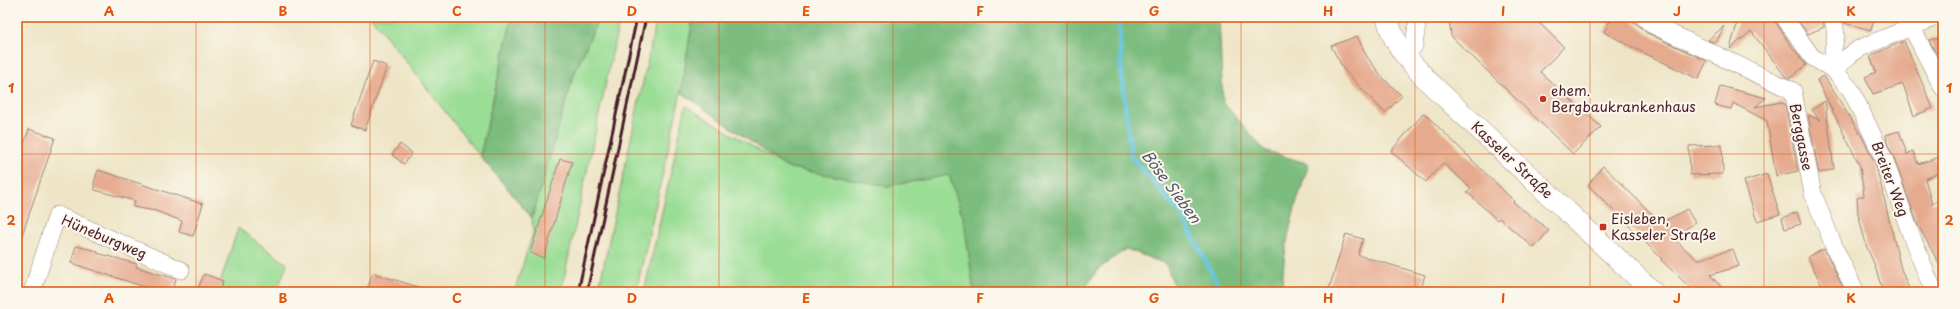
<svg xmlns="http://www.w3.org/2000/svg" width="1960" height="309" font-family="'Playpen Sans',sans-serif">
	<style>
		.green { fill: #9add94; stroke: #727e60 }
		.forest { fill: #7bbc7e; stroke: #626e54 }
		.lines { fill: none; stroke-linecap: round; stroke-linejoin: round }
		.stream { stroke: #63c5e1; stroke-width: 4.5 }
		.building { fill: #e6ab8f }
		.minor-casing { stroke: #9c8278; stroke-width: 18 }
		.major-casing { stroke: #9c8278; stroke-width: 22 }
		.minor { stroke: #fff; stroke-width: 17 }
		.major { stroke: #fff; stroke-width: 21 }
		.rail { stroke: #4a1f2b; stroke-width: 3 }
		.grid { fill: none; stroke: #e0560e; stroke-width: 1; stroke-opacity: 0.55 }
		.poi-dot { fill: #c8321e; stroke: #fbf7ec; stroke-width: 1.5 }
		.labels { text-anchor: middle; stroke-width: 4; stroke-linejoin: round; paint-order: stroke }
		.poi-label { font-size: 14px; fill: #4a1f2b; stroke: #fbf7ec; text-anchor: start }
		.street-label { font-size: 14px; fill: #4a1f2b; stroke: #fbf7ec }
		.water-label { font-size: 15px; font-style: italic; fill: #53596b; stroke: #fbf7ec }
		.neatline { fill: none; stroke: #e0560e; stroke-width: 1.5 }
		.grid-label { font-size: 13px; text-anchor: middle; font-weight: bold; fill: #e0560e }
	</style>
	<rect width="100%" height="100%" fill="#fbf7ec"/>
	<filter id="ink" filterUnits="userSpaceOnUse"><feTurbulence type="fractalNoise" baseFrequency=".025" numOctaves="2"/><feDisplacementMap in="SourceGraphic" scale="8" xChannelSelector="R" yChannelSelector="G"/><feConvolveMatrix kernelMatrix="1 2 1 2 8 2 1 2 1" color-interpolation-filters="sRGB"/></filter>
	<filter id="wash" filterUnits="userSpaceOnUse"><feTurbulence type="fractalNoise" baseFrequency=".012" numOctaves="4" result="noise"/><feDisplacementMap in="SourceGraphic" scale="16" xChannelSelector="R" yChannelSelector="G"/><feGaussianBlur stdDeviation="0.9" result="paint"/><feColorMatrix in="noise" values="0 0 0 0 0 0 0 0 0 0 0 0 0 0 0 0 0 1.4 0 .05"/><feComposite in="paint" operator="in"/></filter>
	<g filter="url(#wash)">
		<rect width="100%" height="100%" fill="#eee5c6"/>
		<!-- green -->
		<g class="green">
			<path d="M371 17H512L480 156Z"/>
			<path d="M599 17H620L561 292H514L533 233 532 218 573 77Z"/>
			<path d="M657 17H693L681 92 636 292H598Z"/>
			<path d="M686 106 786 167 888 186 949 175 964 220 974 292H644Z"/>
			<path d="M238 228 287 264 277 292H217Z"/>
		</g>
		<!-- forest -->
		<g class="forest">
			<path d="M512 17H599L573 77 532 218 480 156Z"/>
			<path d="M693 17H1219L1223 102 1264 150 1309 164C1294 209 1283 244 1282 292H1176L1166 264 1126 249 1097 270 1083 292H974L964 220 949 175 888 186 786 167 681 92Z"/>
		</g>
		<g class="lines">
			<!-- stream -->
			<path class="stream" d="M1119 17 1121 67 1131 156 1182 216 1222 292"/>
		</g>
		<g id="blocks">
			<!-- building -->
			<g class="building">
				<path d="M1449 17H1533L1564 47 1540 72 1601 127 1573 154 1451 36Z"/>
				<path d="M1612 17H1624L1637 24 1647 33 1707 61 1698 79 1638 50 1604 32Z"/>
				<path d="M1739 17H1774L1776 23 1789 43 1806 65 1790 78 1785 76 1751 31 1730 49Z"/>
				<path d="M1796 17H1823L1824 27 1808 34Z"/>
				<path d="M1843 17H1875L1871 30 1844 23Z"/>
				<path d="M1724 26 1716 43 1708 40Z"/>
				<path d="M1357 36 1367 57 1383 78 1402 96 1385 113 1344 70 1331 46Z"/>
				<path d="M1943 37V66L1929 40Z"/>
				<path d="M1904 41 1933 108 1914 116 1903 84 1873 94 1865 77 1876 72 1870 56Z"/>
				<path d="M373 61 387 66 365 130 351 125Z"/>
				<path d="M1824 76 1862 137 1876 165 1901 269 1910 292H1883L1874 263 1867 248 1858 214 1857 198 1864 196 1860 166 1817 80Z"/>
				<path d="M1720 86 1766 98 1755 107 1781 102 1785 104 1798 171 1776 176 1767 121 1733 103 1731 109 1715 105Z"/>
				<path d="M1825 101 1834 169 1819 173 1808 115 1820 120 1812 110Z"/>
				<path d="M1424 113 1514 201 1513 202 1549 230 1534 248 1499 218 1497 220 1467 192 1471 188 1443 163 1426 182 1391 151Z"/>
				<path d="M29 129 55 138 19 244H17V164Z"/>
				<path d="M1899 131 1907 154 1913 151 1918 164 1943 156V171L1925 179 1932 204 1943 199V271L1918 225 1894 158 1887 143 1886 135Z"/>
				<path d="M400 144 412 153 404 164 392 155Z"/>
				<path d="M1722 145 1723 174 1690 175 1689 146Z"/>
				<path d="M560 159 572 162 544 258 530 253Z"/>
				<path d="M1603 166 1661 223 1687 209 1695 223 1672 237 1697 260 1733 249 1739 266 1710 275 1726 292H1695L1661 260 1662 259 1588 185Z"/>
				<path d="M98 170 203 204 193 236 179 232 182 221 156 211 133 207 135 201 95 190 94 183Z"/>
				<path d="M1767 174 1780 214 1757 221 1744 181Z"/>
				<path d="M1797 212 1801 224 1785 229 1782 218Z"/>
				<path d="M1346 234 1363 239 1358 255 1425 275 1420 292H1328Z"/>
				<path d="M76 246 98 251 97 253 137 264 136 267 176 279 172 292H151V289L71 263Z"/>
				<path d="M1824 249 1826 253 1845 292H1825L1808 257Z"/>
				<path d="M373 273 425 289V292H366Z"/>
				<path d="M204 274 223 281 219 292H205L198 289Z"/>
			</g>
		</g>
	</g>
	<g filter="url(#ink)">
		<use href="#blocks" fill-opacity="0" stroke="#9c8278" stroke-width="1"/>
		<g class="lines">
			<!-- minor casing -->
			<g class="minor-casing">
				<g id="minor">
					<path d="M1644 17 1651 24 1793 91 1813 194 1835 249 1856 292"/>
					<path d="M1784 17 1812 57 1834 70 1851 90 1885 161 1911 235 1929 280 1935 292"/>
					<path d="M1833 17 1836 35 1833 49 1834 70"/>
					<path d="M1911 26 1943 88"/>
					<path d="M1405 56 1414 46 1418 17"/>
					<path d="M1834 70 1849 56 1860 48 1936 17"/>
					<path d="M32 292 57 215 181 270"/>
				</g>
			</g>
			<!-- major casing -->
			<g class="major-casing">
				<path id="major" d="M1387 17C1393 46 1412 64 1432 85L1653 292"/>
			</g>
			<!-- minor -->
			<use href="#minor" class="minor"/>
			<!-- major -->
			<use href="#major" class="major"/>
			<!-- rail -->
			<g class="rail">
				<path d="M578 292 637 17"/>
				<path d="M587 292 646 17"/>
			</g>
		</g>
	</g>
	<!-- grid -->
	<path class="grid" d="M196 17V292M370 17V292M545 17V292M719 17V292M893 17V292M1067 17V292M1241 17V292M1415 17V292M1590 17V292M1764 17V292M17 154H1943"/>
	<!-- markers -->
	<g class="poi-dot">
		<circle cx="1543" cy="99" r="4"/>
		<rect x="1599" y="223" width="8" height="8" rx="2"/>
	</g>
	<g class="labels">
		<!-- poi labels -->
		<g class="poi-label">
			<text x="1551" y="96">ehem.<tspan x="1551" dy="16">Bergbaukrankenhaus</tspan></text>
			<text x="1611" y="224">Eisleben,<tspan x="1611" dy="16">Kasseler Straße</tspan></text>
		</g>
		<!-- street labels -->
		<g class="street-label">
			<text transform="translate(1801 137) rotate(79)" y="5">Berggasse</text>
			<text transform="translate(1512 160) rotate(43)" y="5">Kasseler Straße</text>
			<text transform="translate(1890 179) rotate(69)" y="5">Breiter Weg</text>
			<text transform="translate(104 237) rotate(23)" y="5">Hüneburgweg</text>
		</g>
		<!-- water labels -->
		<g class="water-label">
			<text transform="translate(1171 187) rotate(53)" y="5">Böse Sieben</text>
		</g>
	</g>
	<!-- margin -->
	<rect width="1960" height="309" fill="none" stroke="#fbf7ec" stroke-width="44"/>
	<rect x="22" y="22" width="1916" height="265" class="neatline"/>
	<g class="grid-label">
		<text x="109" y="16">A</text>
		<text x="283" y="16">B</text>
		<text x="457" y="16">C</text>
		<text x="632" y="16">D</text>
		<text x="806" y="16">E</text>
		<text x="980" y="16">F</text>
		<text x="1154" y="16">G</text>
		<text x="1328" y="16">H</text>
		<text x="1503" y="16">I</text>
		<text x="1677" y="16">J</text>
		<text x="1851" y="16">K</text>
		<text x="11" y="93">1</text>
		<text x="1949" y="93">1</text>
		<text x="11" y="225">2</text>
		<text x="1949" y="225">2</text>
		<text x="109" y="303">A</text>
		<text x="283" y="303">B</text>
		<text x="457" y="303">C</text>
		<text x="632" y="303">D</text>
		<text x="806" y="303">E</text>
		<text x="980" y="303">F</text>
		<text x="1154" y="303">G</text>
		<text x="1328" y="303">H</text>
		<text x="1503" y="303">I</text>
		<text x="1677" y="303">J</text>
		<text x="1851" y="303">K</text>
	</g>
</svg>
